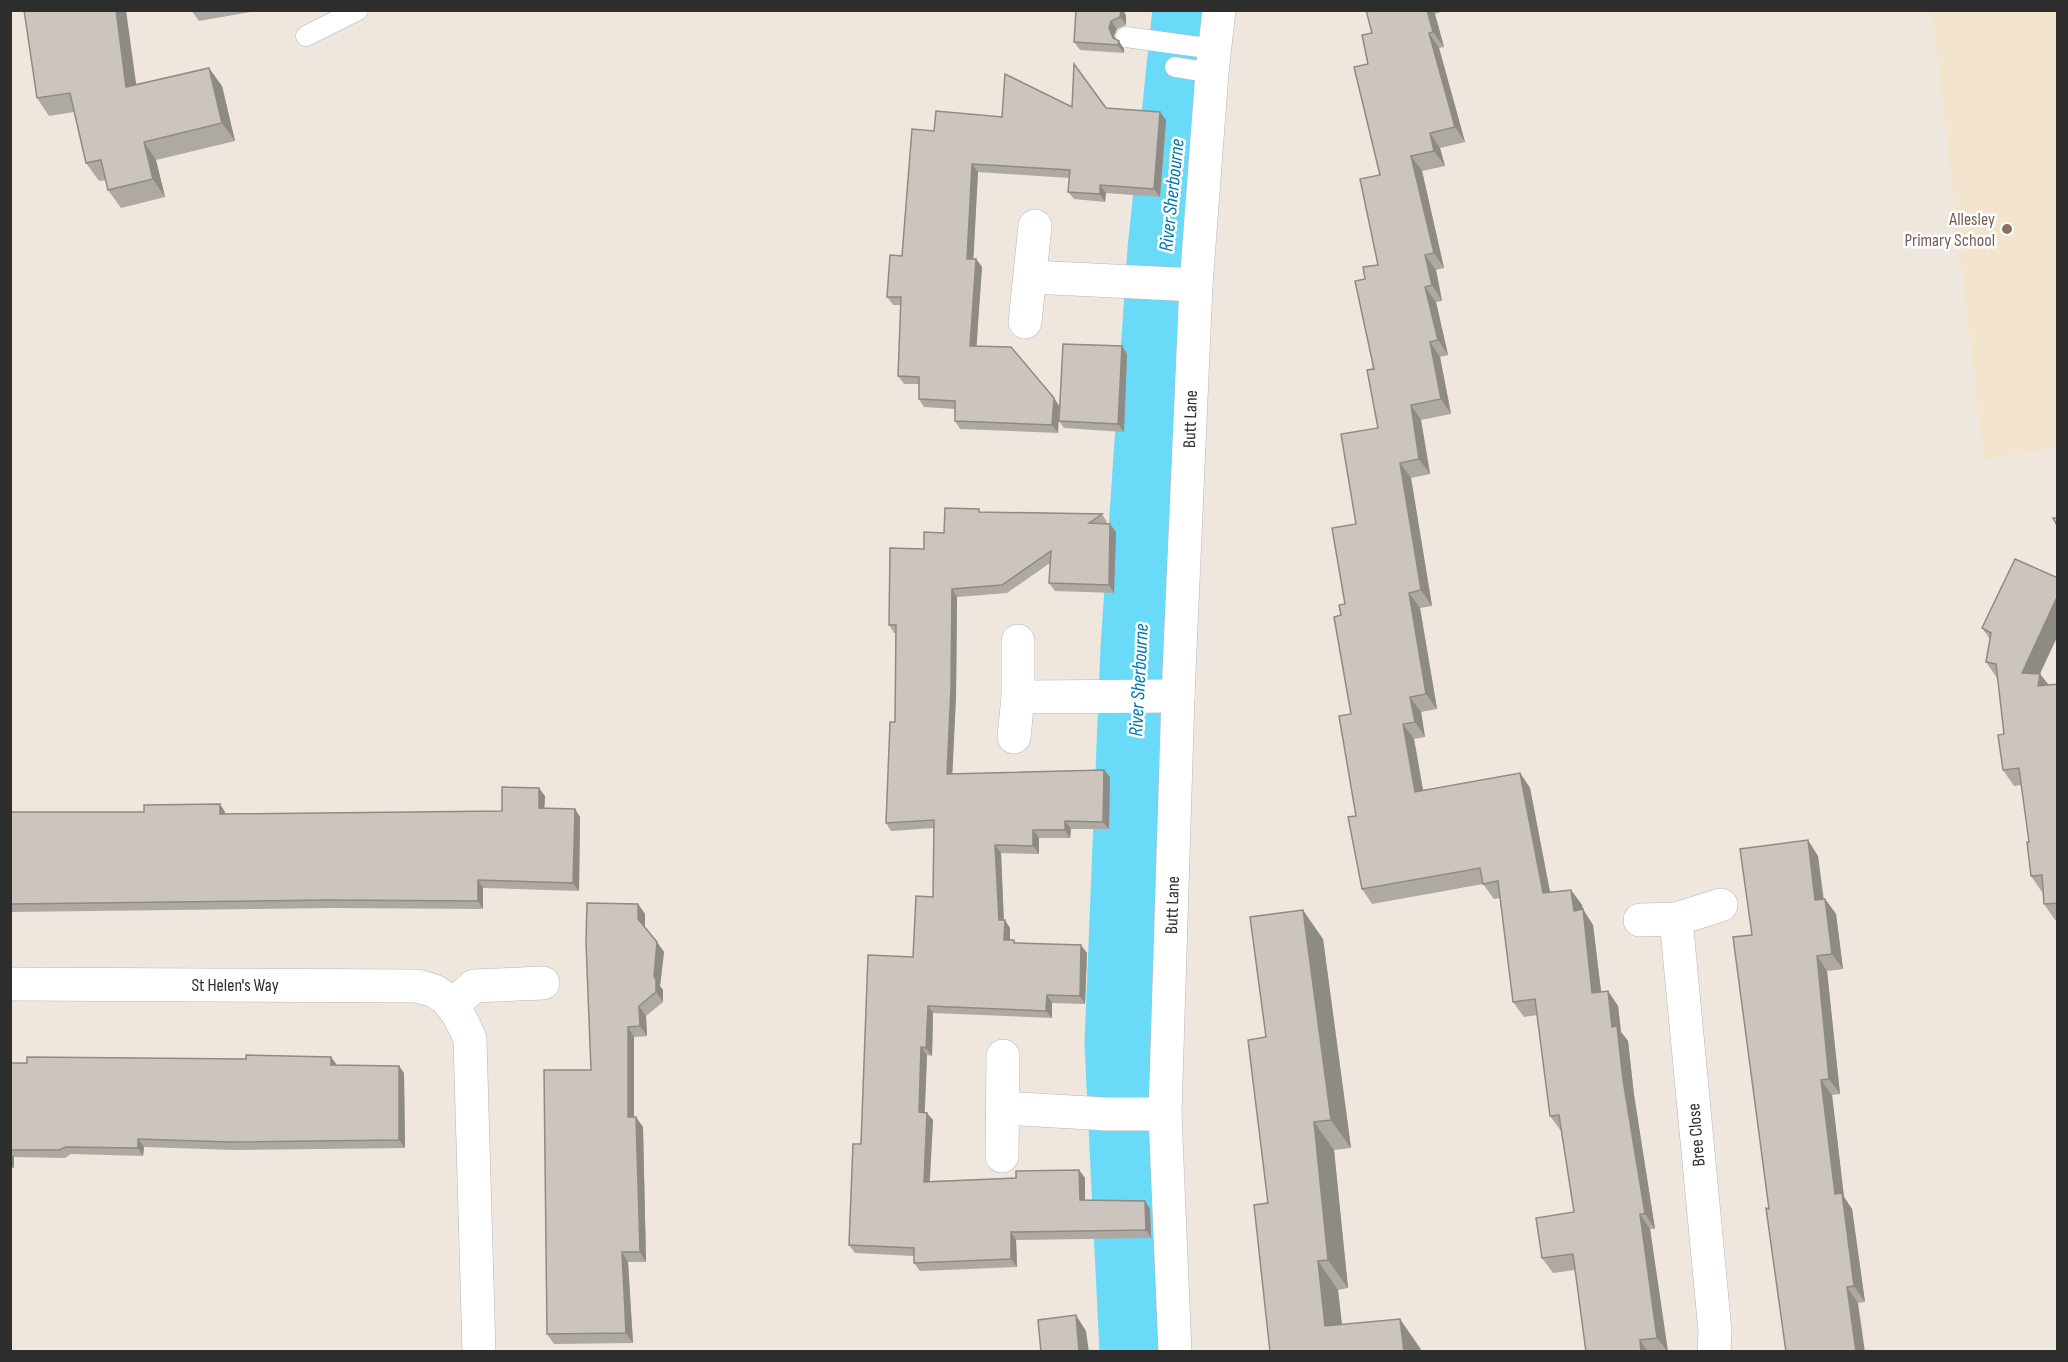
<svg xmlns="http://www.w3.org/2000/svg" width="2068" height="1362" font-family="'Sofia Sans Condensed',sans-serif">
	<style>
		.education { fill: #f2e4cd }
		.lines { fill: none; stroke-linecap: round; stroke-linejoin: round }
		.river { stroke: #69dbf9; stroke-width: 75 }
		.service-casing { stroke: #b2b6c1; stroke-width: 21 }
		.minor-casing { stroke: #b2b6c1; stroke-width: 34 }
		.service { stroke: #fff; stroke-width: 20 }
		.minor { stroke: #fff; stroke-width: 33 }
		.wall { fill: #afa9a3 }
		.shaded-wall { fill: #8e8a84 }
		.building { fill: #cbc5bd; stroke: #8e8a84; stroke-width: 1.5 }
		.education-dot { fill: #8d6e63; stroke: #fff; stroke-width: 2 }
		.labels { text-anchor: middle; stroke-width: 5; stroke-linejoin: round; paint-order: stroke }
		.education-label { font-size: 18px; fill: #785e54; stroke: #fff; text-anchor: end }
		.street-label { font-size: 18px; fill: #2d2d2d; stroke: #fff }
		.water-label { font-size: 20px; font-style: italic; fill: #017aac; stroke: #fff }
	</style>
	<rect width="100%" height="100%" fill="#efe7de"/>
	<!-- education -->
	<path class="education" d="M1932 11H2057V447L1984 460Z"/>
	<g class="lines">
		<!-- river -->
		<path class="river" d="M1137 1352 1122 1044 1138 648 1165 250 1190 10"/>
		<!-- service casing -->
		<g class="service-casing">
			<g id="service">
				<path d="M306 36 358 10"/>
				<path d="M1126 37 1214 49"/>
				<path d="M1175 67 1212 73"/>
			</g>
		</g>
		<!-- minor casing -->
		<g class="minor-casing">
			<g id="minor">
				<path d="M1031 277 1196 285"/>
				<path d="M1025 322 1035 226"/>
				<path d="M1018 697 1178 696"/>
				<path d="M1014 737 1018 697V641"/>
				<path d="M1676 919 1715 1331 1714 1352"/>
				<path d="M1640 920 1676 919 1721 905"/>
				<path d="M10 984 417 986C423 988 431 989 436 992 453 1001 463 1022 470 1039L479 1352"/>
				<path d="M452 1006 474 986 543 983"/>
				<path d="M1003 1108 1106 1114H1165"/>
				<path d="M1002 1156 1003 1056"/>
				<path d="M1175 1352 1165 1114 1178 696 1196 285 1212 73 1219 10"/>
			</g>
		</g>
		<!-- service -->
		<use href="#service" class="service"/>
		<!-- minor -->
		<use href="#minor" class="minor"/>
	</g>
	<!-- wall -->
	<g class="wall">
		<path d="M191 10H261L199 21Z"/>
		<path d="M1076 10 1126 15V25L1117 29 1114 36 1116 39 1124 49V53L1080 50 1074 42Z"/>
		<path d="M1366 10H1446L1435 14 1444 47 1439 48 1465 142 1440 148 1445 166 1422 171 1444 268 1436 270 1442 301 1436 302 1448 355 1440 357 1451 414 1421 420 1430 474 1411 478 1432 606 1420 608 1437 709 1421 712 1425 737 1414 739 1423 790 1520 773 1530 788 1550 892 1571 890 1582 905 1583 910 1593 925 1601 991H1608L1618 1006 1621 1032 1628 1041 1634 1095 1655 1229H1650L1668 1352H1586L1575 1270 1553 1273 1542 1258 1574 1212 1561 1131 1550 1116 1537 1015 1524 1017 1513 1002 1500 898 1494 899 1483 884 1372 904 1362 889 1356 816 1351 714 1341 615 1345 604 1356 524 1378 428 1365 279 1378 265 1380 175 1368 64 1372 33Z"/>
		<path d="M136 84 222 86 235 141 156 160 165 197 121 208 108 190 106 180 99 181 86 163 74 112 49 116 37 98Z"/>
		<path d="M1072 107 1106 108 1166 120 1160 197 1106 193 1105 202 1074 199 1068 192 1069 178 978 172 973 259H976L982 267 976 346 1054 398 1059 406 1058 433 960 429 955 421V409L924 407 919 399V384H904L898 376 901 305H893L887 297 902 256 934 131 1002 117Z"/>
		<path d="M1127 354 1124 432 1064 428 1059 421Z"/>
		<path d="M982 512 1102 514 1107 522 1105 524 1116 532 1114 593 1055 591 1049 583 1050 563 1007 593 957 597 956 696 952 774 1104 770 1110 777 1109 829H1071L1070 838H1039V854L1001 853 1004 920 1010 928V940L1017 943 1087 953 1085 1004 1052 1003V1018L933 1013 932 1056 927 1055 925 1112 933 1120 930 1181 1016 1178 1079 1170 1085 1178V1200L1150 1209 1151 1238 1016 1240 1017 1267 920 1271 914 1263V1256L855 1253 849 1245 861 1144 913 957 933 897 934 828 891 831 886 823 895 722 896 633H894L889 625 924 549 944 533Z"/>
		<path d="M2058 578V635L2040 674 2048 685 2058 684V920H2055L2044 904 2043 892H2042L2031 876 2029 842 2021 785 2014 786 2003 770 2004 734 1998 678H1997L1986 662 1990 639 1982 628Z"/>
		<path d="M545 796 544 808 575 809 580 817 579 891 483 888V909L333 908 10 912V812H225V814L502 811Z"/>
		<path d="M1818 856 1824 899H1825L1836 914 1843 969 1827 971 1840 1094 1832 1095 1844 1197 1852 1209 1865 1302 1858 1303 1769 1209 1752 935Z"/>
		<path d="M638 904 645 914V927L664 952 660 986 663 990V1002L646 1016 647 1036 634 1037V1117L643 1127 646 1262H628L633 1343 554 1344 547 1334Z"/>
		<path d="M1323 939 1351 1148 1334 1150 1348 1288 1338 1290 1342 1325 1420 1348 1421 1352H1270L1266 1037Z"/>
		<path d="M10 1063 337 1065 404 1073 405 1148 236 1150 144 1147 143 1156 71 1154 65 1158 14 1157V1168H10Z"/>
	</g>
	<!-- shaded-wall -->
	<g class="shaded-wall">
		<path d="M116 10H126L139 105 126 87Z"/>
		<path d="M1121 10H1123L1126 15V25L1120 17Z"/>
		<path d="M1427 10H1432L1435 14 1444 47 1433 32Z"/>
		<path d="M1111 21 1117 29 1114 36 1118 46 1113 38 1109 28Z"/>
		<path d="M1429 33 1439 48 1465 142 1455 127Z"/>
		<path d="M1119 41 1124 49V53L1118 45Z"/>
		<path d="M209 68 222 86 235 141 222 123Z"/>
		<path d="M1160 112 1166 120 1160 197 1154 189Z"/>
		<path d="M1430 133 1440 148 1445 166 1434 151Z"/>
		<path d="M144 142 156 160 165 197 153 179Z"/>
		<path d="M1411 156 1422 171 1444 268 1434 253Z"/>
		<path d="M972 164 978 172 973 267 967 259Z"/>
		<path d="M1100 185 1106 193 1105 202 1100 194Z"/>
		<path d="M1425 255 1436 270 1442 301 1432 285Z"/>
		<path d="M976 259 982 267 976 354 970 346Z"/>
		<path d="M1425 287 1436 302 1448 355 1438 340Z"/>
		<path d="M1430 342 1440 357 1451 414 1441 399Z"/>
		<path d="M1122 346 1127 354 1124 432 1118 424Z"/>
		<path d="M1054 398 1059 406 1058 433 1052 425Z"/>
		<path d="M1411 405 1421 420 1430 474 1419 459Z"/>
		<path d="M1400 463 1411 478 1432 606 1421 590Z"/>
		<path d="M1110 524 1116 532 1114 593 1109 585Z"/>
		<path d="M952 589 957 597 956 696 952 782 947 774Z"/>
		<path d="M1409 593 1420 608 1437 709 1426 694Z"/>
		<path d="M2058 595V635L2033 688 2022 673Z"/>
		<path d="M2040 674 2052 689 2038 686Z"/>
		<path d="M1410 697 1421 712 1425 737 1415 722Z"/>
		<path d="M1403 724 1414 739 1426 807 1415 792Z"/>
		<path d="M1104 770 1110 777 1109 829 1103 822Z"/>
		<path d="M1520 773 1530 788 1553 908 1543 893Z"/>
		<path d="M539 788 545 796 544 816 539 808Z"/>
		<path d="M220 804 225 812V822L220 814Z"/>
		<path d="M575 809 580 817 579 891 573 883Z"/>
		<path d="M1065 821 1071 829 1070 838 1065 830Z"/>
		<path d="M1033 830 1039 838V854L1033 846Z"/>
		<path d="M1808 840 1818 856 1825 916 1815 900Z"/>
		<path d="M995 845 1001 853 1004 928 999 920Z"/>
		<path d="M478 880 483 888V909L478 901Z"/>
		<path d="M1571 890 1582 905 1584 921 1583 909 1593 925 1603 1008 1592 993 1574 911Z"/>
		<path d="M1825 899 1836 914 1843 969 1832 954Z"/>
		<path d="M638 904 645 914V929L638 919Z"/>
		<path d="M1303 910 1323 939 1351 1148 1331 1120Z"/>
		<path d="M1005 920 1010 928V948L1004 940Z"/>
		<path d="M657 942 664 952 660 986 663 990V1002L656 992 654 976Z"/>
		<path d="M1081 945 1087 953 1085 1004 1080 996Z"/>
		<path d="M1817 956 1827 971 1840 1094 1829 1079Z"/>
		<path d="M1608 991 1618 1006 1621 1032 1628 1041 1634 1095 1655 1229 1645 1214 1612 1027Z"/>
		<path d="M1047 995 1052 1003V1018L1046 1011Z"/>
		<path d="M639 1006 646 1016 647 1036 640 1026Z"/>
		<path d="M928 1006 933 1013 932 1056 926 1048Z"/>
		<path d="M628 1027 634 1037V1127L628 1117Z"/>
		<path d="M921 1047 927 1055 924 1120 919 1112Z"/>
		<path d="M331 1057 337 1065H331Z"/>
		<path d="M399 1066 404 1073 405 1148 399 1140Z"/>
		<path d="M1821 1080 1832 1095 1844 1197 1852 1209 1865 1302 1854 1286 1835 1194Z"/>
		<path d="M927 1113 933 1120 929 1189 924 1182Z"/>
		<path d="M636 1117 643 1127 646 1262 640 1252Z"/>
		<path d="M1314 1122 1334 1150 1348 1288 1328 1260Z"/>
		<path d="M138 1139 144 1147 143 1156 138 1148Z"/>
		<path d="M10 1153 14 1157V1168L10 1163Z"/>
		<path d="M1079 1170 1085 1178V1208L1080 1200Z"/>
		<path d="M1145 1201 1150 1209 1151 1238 1146 1230Z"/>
		<path d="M1640 1214 1650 1229 1668 1352 1657 1338Z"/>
		<path d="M1011 1232 1016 1240 1017 1267 1011 1259Z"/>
		<path d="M622 1252 628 1262 633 1343 626 1333Z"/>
		<path d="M1318 1261 1338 1290 1345 1352 1325 1326Z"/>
		<path d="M1847 1287 1858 1303 1865 1352H1856Z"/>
		<path d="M1076 1315 1086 1331 1089 1352H1079Z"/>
		<path d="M1400 1319 1420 1348 1421 1352H1404Z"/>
		<path d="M1640 1340 1648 1352H1641Z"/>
	</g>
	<!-- building -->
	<g class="building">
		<path d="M24 10H116L126 87 209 68 222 123 144 142 153 179 108 190 101 160 86 163 70 93 37 98Z"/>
		<path d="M1076 10H1121L1120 17 1111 21 1109 28 1113 38 1119 41 1118 45 1074 42Z"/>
		<path d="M1366 10H1427L1433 32 1429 33 1455 127 1430 133 1434 151 1411 156 1434 253 1425 255 1432 285 1425 287 1438 340 1430 342 1441 399 1411 405 1419 459 1400 463 1421 590 1409 593 1426 694 1410 697 1415 722 1403 724 1415 792 1520 773 1543 893 1571 890 1574 911 1583 909 1592 993 1608 991 1612 1027 1617 1026 1623 1080 1645 1214H1640L1657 1338 1640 1340 1641 1352H1586L1573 1254 1542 1258 1536 1218 1574 1212 1559 1115 1550 1116 1535 999 1513 1002 1498 881 1483 884 1480 868 1362 889 1348 817 1356 816 1339 716 1351 714 1334 617 1341 615 1339 605 1345 604 1332 528 1356 524 1341 434 1378 428 1367 370 1374 369 1355 281 1365 279 1363 267 1378 265 1360 179 1380 175 1354 67 1368 64 1362 35 1372 33Z"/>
		<path d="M1074 64 1106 108 1160 112 1154 189 1100 185V194L1068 192 1070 170 972 164 967 259H976L970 346 1011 347 1054 398 1052 425 955 421V401L919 399V377L898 376 901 297H887L890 255 902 256 912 129 934 131 936 111 1002 117 1005 74 1072 107Z"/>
		<path d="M1063 344 1122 346 1118 424 1059 421Z"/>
		<path d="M945 508 979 509V512L1102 514 1089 523 1110 524 1109 585 1049 583 1051 551 1002 585 952 589 951 688 947 774 1104 770 1103 822 1065 821V830H1033V846L995 845 999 920H1005L1004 940H1014V943L1081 945 1080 996 1047 995 1046 1011 928 1006 926 1048 921 1047 919 1112 927 1113 924 1182 1016 1178V1171L1079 1170 1080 1200 1145 1201 1146 1230 1011 1232V1259L914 1263V1248L849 1245 853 1144H861L868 955 913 957 916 896 933 897 934 820 886 823 890 722H895L896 625H889L890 548 924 549V532L944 533Z"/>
		<path d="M2053 518H2058V527Z"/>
		<path d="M2015 559 2058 578V595L2022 673 2040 674 2038 686 2058 684V903L2044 904 2042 875 2031 876 2027 842H2029L2019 768 2003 770 1998 735 2004 734 1996 664 1986 662 1991 633 1982 628Z"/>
		<path d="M502 787 539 788V808L575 809 573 883 478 880V901L327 900 10 904V812H144V805L220 804V814L502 811Z"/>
		<path d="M1808 840 1815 900 1825 899 1832 954 1817 956 1829 1079 1821 1080 1835 1194 1842 1193 1854 1286 1847 1287 1856 1352H1786L1766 1208 1769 1209 1733 937 1752 935 1740 849Z"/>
		<path d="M587 903 638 904V919L657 942 654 976 656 980V992L639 1006 640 1026 628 1027V1117H636L640 1252H622L626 1333 547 1334 544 1070H591L586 943Z"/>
		<path d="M1303 910 1331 1120 1314 1122 1328 1260 1318 1261 1325 1326 1400 1319 1404 1352H1270L1254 1205 1268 1203 1248 1040 1266 1037 1250 917Z"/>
		<path d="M246 1055 331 1057V1065L399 1066V1140L230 1142 138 1139V1148L66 1147 59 1150H10V1063H27V1057L246 1059Z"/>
		<path d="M1076 1315 1079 1352H1041L1038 1320Z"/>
	</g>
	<!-- markers -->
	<circle class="education-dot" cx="2007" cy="229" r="6"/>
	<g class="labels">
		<!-- education labels -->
		<g class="education-label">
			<text x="1995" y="225">Allesley<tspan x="1995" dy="21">Primary School</tspan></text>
		</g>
		<!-- street labels -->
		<g class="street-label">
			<text transform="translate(1190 419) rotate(-88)" y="6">Butt Lane</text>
			<text transform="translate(1172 905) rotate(-88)" y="6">Butt Lane</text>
			<text x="235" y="991">St Helen's Way</text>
			<text transform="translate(1696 1135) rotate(-95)" y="6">Bree Close</text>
		</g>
		<!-- water labels -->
		<g class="water-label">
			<text transform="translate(1171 195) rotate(-84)" y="7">River Sherbourne</text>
			<text transform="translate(1138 680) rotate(-87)" y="7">River Sherbourne</text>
		</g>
	</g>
	<!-- border -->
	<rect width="2068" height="1362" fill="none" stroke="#2d2d2d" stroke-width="24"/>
</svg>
